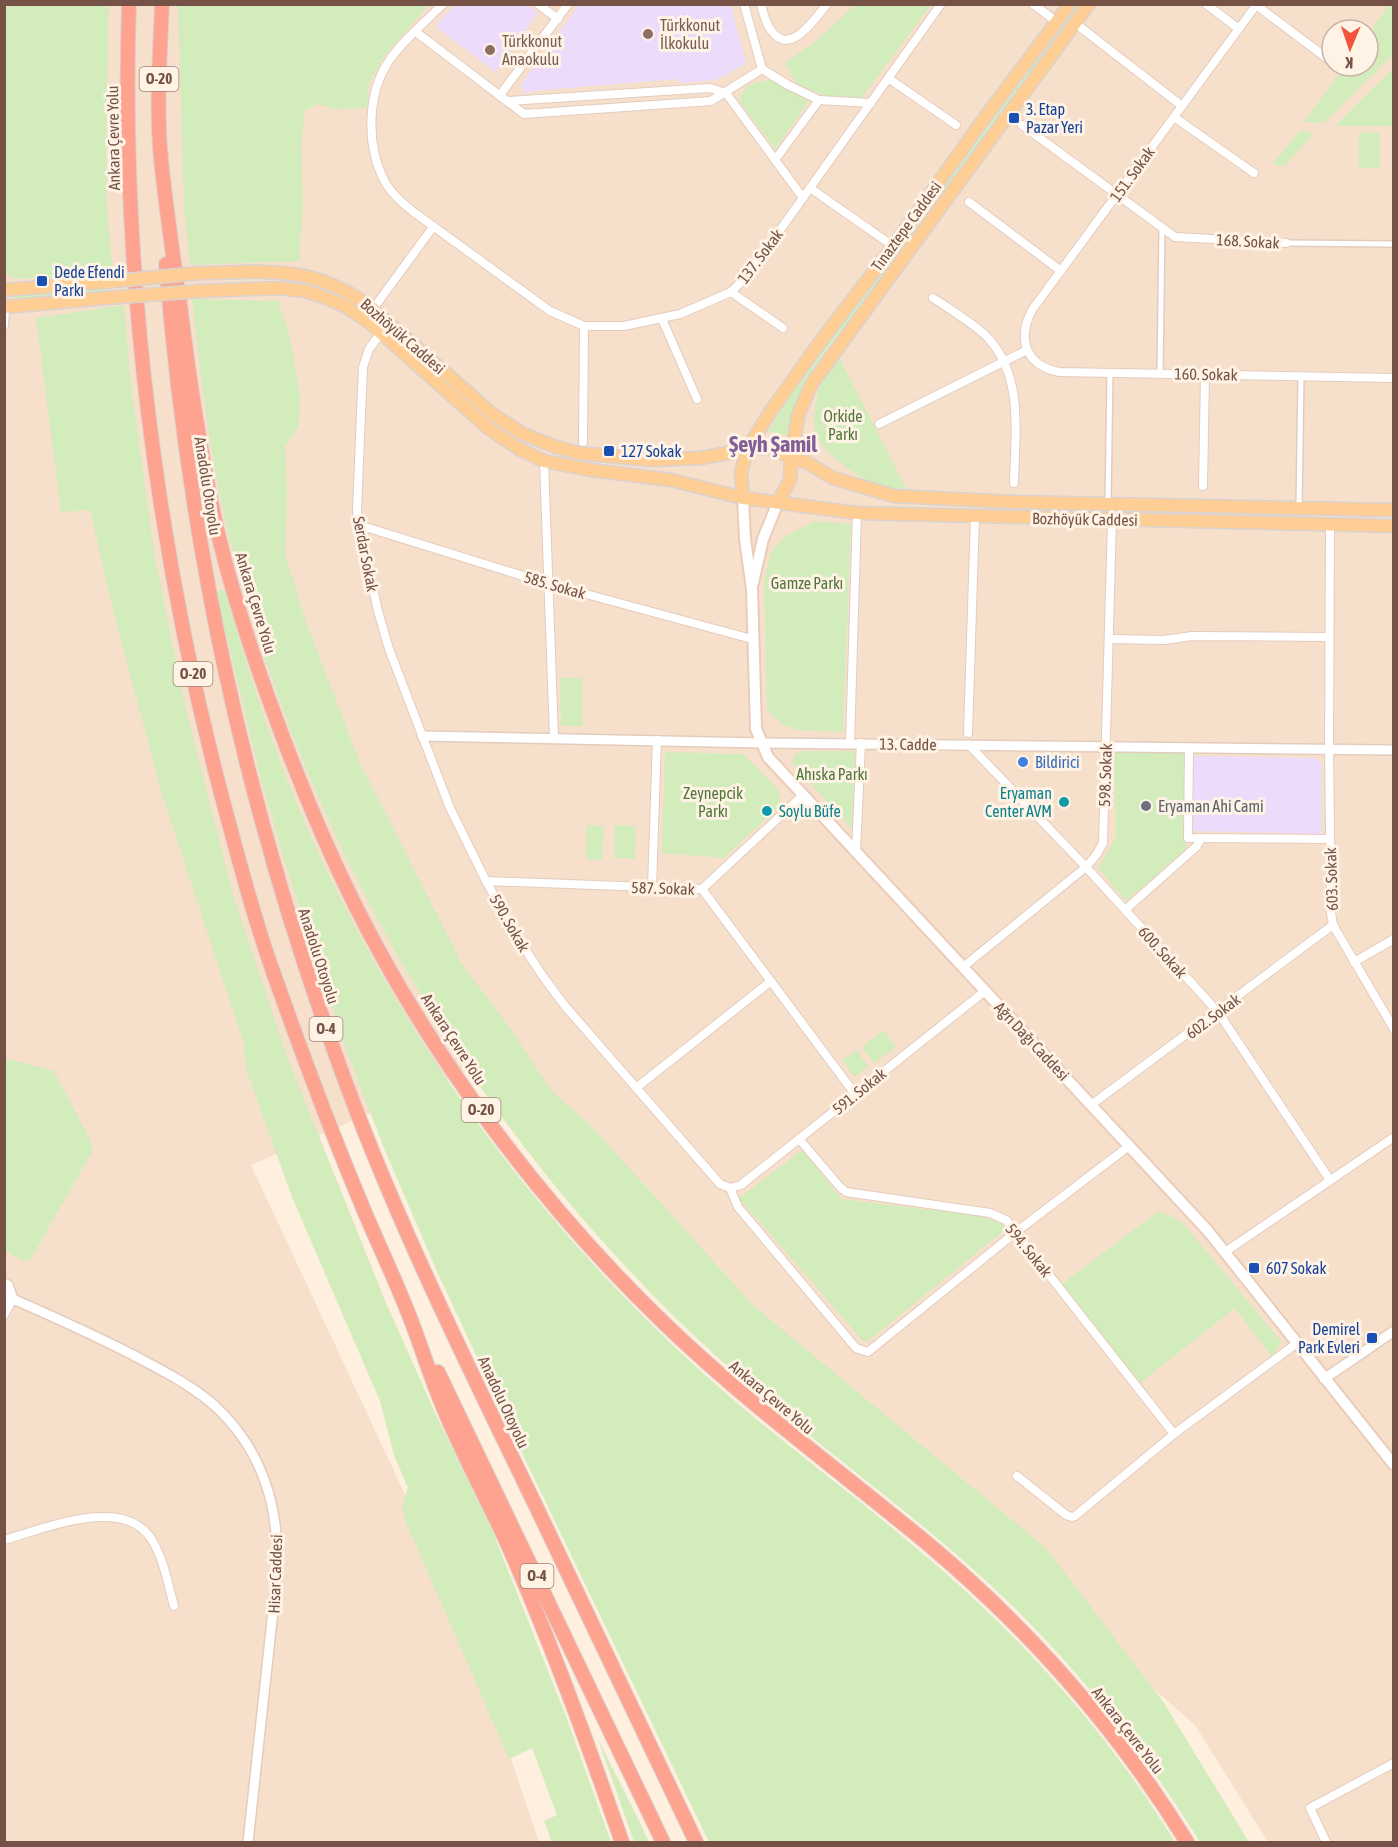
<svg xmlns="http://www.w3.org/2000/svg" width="1398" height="1847" font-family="'Asap Condensed',sans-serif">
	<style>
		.residential { fill: #f6e0cc; fill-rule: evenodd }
		.education { fill: #ecdbfa }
		.green { fill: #d3ecbc }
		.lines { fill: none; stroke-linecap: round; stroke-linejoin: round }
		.pedestrian-casing { stroke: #e4ccbd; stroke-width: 8 }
		.minor-casing { stroke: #e4ccbd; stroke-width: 10 }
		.tertiary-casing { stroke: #e4ccbd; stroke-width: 12 }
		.secondary-casing { stroke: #eaccb9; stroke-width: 14 }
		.primary-casing { stroke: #dbd2cf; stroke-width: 15 }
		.motorway-casing { stroke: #dbd2cf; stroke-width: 16 }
		.pedestrian { stroke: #fff; stroke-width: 5 }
		.minor { stroke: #fff; stroke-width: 8 }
		.tertiary { stroke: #fff; stroke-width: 9 }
		.secondary { stroke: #fff; stroke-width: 10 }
		.primary { stroke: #ffce94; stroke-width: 12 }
		.motorway { stroke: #fda390; stroke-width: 14 }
		.primary-bridge-casing { stroke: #dbd2cf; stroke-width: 15; stroke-linecap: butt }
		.primary-bridge { stroke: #ffce94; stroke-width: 12 }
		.education-dot { fill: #8d6e63; stroke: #fff3e6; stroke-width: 2 }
		.transit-dot { fill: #1a4fb4; stroke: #fff3e6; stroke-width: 2 }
		.shop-dot { fill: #3f7fe0; stroke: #fff3e6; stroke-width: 2 }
		.culture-dot { fill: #0f9aa8; stroke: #fff3e6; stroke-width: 2 }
		.worship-dot { fill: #6b7280; stroke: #fff3e6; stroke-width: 2 }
		.labels { text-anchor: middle; stroke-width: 6; stroke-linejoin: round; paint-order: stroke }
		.shield { fill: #fff3e6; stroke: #9e8275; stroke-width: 1.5 }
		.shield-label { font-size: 15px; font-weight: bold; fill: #755245 }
		.education-label { font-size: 16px; fill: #785e54; stroke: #fff3e6; text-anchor: start }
		.transit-label { font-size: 16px; fill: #164399; stroke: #fff3e6; text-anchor: start }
		.street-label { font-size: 16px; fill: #755245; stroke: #fff3e6 }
		.park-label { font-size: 16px; fill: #51763a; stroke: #fff3e6 }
		.shop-label { font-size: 16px; fill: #366cbe; stroke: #fff3e6; text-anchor: start }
		.culture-label { font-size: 16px; fill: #0d838f; stroke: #fff3e6; text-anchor: end }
		.worship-label { font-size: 16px; fill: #5b616d; stroke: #fff3e6; text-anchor: start }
		.district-label { font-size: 22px; font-weight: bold; fill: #816099; stroke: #fff3e6 }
	</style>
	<rect width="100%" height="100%" fill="#feefde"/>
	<!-- residential -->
	<path class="residential" d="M5 5H1393V1842H1268L1195 1725 855 1429 502 1055 251 1165 466 1625 539 1842H5ZM1332 30H1368V66H1332Z"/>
	<!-- education -->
	<g class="education">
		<path d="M456 4 527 5 538 13 496 72 438 29 439 21Z"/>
		<path d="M579 5H731L746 64 716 80 681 83 676 79 533 91 527 94 520 86Z"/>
		<path d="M1194 756 1315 758 1322 764 1321 834 1193 831Z"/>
	</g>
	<!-- green -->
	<g class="green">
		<path d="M4 5H109L106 146 107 208 113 274 20 279 8 276 5 272Z"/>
		<path d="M178 5H429L385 55 369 84 367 108 335 109 318 104 305 110 301 144 303 205 299 261 190 265 184 208Z"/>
		<path d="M855 5H931L860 100 823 95 797 84 785 63 815 42Z"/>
		<path d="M1075 5H1081L855 314C833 339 807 372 797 404 793 414 792 426 789 436L768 431 799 381Z"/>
		<path d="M1389 5H1393V55L1324 123 1304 122 1345 66H1368V34Z"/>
		<path d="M1393 69V126H1335Z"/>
		<path d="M770 80 811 98 775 149 740 102C741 85 755 82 770 80Z"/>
		<path d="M1301 130 1314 134 1284 166 1272 164Z"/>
		<path d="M1359 132 1380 133V168H1359Z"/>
		<path d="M109 288V293L15 304 14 296Z"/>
		<path d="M192 299 278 301 289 333 300 395 299 426 285 447 287 494 285 555 308 627 360 763 462 964 512 1031 551 1090 593 1128 754 1306 1047 1549 1164 1703 1249 1842H1200C1140 1746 1068 1655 983 1578 900 1503 809 1439 726 1365 482 1146 309 853 229 535 210 458 201 378 192 299Z"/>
		<path d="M124 305 131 384 154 552 187 714 234 898 288 1059 384 1298 435 1413 492 1530 567 1719 611 1842H552L544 1821 557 1815 532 1748 509 1759 406 1522 402 1505 408 1488 394 1455 380 1401 292 1197 246 1069 243 1041 161 791 113 610 90 510 61 512 36 318Z"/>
		<path d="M840 359 907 490C896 488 885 487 875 484 858 478 822 452 816 434 811 420 817 388 824 375 828 369 835 364 840 359Z"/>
		<path d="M816 521 851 524 843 732 798 730 783 725 767 710 764 580 771 552 786 536Z"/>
		<path d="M225 589C242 651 261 712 284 772 377 1009 532 1224 722 1390 787 1447 857 1497 922 1553 1021 1636 1108 1733 1175 1842H709L501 1409 436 1269 384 1148 346 1049 287 869 261 779 216 592Z"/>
		<path d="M582 677 583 726H561L560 678Z"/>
		<path d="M803 751H855L852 829 792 763 795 754Z"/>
		<path d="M1114 751 1185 753 1186 849 1126 901 1098 868 1116 837Z"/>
		<path d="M665 752 743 754 778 789 780 800 777 808 724 858 662 853Z"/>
		<path d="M587 825 604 826 602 860 586 859Z"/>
		<path d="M615 825 636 826 635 859 615 858Z"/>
		<path d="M884 1030 896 1047 874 1063 862 1047Z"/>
		<path d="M857 1050 868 1067 854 1077 842 1060Z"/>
		<path d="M9 1059 54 1071 92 1144V1152L30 1260 24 1261 5 1251 4 1060Z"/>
		<path d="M801 1151 805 1153 841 1199 973 1215 997 1221 1007 1228 867 1342H864L739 1198Z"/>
		<path d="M1159 1211 1181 1221 1280 1340 1281 1344 1271 1356 1235 1308 1140 1383 1062 1284Z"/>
		<path d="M598 1739 643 1829 649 1842H634Z"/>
	</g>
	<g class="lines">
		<!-- pedestrian casing -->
		<g class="pedestrian-casing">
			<g id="pedestrian">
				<path d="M1286 243 1394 244"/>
				<path d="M1160 374 1162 228"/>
				<path d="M1108 503 1110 373"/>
				<path d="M1299 508 1301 376"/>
			</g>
		</g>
		<!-- minor casing -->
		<g class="minor-casing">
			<g id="minor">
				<path d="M443 4C425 22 403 40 389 61 367 93 366 145 384 180 391 194 403 204 415 213L550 311 584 326H624L680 314 731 292 748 275 941 4"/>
				<path d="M538 4 558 19"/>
				<path d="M744 4 762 69 788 85 819 100 871 103"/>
				<path d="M761 4C763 12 765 21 769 27 788 60 814 20 827 4"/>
				<path d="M1033 4 1057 22"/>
				<path d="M1206 4 1239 29"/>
				<path d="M1257 4 1032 310C1017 339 1025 365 1059 372L1394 378"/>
				<path d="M1256 5 1332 62"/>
				<path d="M1075 23 1182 106"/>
				<path d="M416 32 524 114 711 101 762 69"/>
				<path d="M888 78 956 125"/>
				<path d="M500 95 568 4"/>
				<path d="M508 101 710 88 726 93 803 198"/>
				<path d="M1174 117 1254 173"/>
				<path d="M1022 125 1175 237 1286 243"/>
				<path d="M775 160 819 100"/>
				<path d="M810 188 893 246"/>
				<path d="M969 202 1061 271"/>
				<path d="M731 292 783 328"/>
				<path d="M933 298C948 308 979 327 989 339 1024 379 1015 434 1014 483"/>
				<path d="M373 309 433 227"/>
				<path d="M662 319 697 399"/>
				<path d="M4 325 5 307"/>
				<path d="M381 333 369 349 363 367 357 511 359 525 378 611 389 649 450 808 486 881 516 935 542 975 565 1006 720 1184 730 1188"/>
				<path d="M879 424 1027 350"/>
				<path d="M583 442 584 326"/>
				<path d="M544 461 554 738"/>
				<path d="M1203 486 1205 374"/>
				<path d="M359 525 549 584 752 639"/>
				<path d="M1330 525 1329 749 1331 913 1333 925 1394 1029"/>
				<path d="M1109 639 1164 640 1192 636 1329 637"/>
				<path d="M968 733 975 516"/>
				<path d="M850 743 857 513"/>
				<path d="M969 745 1086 867 1218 1012 1330 1180"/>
				<path d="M1189 748 1188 838 1330 839"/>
				<path d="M856 851 861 743"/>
				<path d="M486 881 702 889 803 795"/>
				<path d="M652 887 657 740"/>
				<path d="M702 889 855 1094"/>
				<path d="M1125 910 1197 846 1201 838"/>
				<path d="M1354 962 1394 939"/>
				<path d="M963 967 1086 867 1097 854 1103 843 1112 519"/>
				<path d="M636 1088 771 981"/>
				<path d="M1091 1105 1333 925"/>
				<path d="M799 1139 840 1187 846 1192 990 1213 1006 1220 1174 1434"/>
				<path d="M730 1188 738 1207 856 1348 868 1352 1016 1232 1129 1146"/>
				<path d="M730 1188 741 1185 985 991"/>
				<path d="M1225 1252 1394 1137"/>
				<path d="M4 1315 13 1299"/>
				<path d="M1017 1476 1066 1515 1072 1517 1075 1516 1174 1434 1297 1343"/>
				<path d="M4 1540C44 1529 124 1494 152 1540 164 1560 168 1584 174 1606"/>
				<path d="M1326 1842 1310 1808 1394 1763"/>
			</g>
		</g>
		<!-- tertiary casing -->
		<g class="tertiary-casing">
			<g id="tertiary">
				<path d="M422 736 761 743 1394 750"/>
				<path d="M4 1283 8 1285 13 1299"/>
				<path d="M4 1299H13C54 1317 94 1335 133 1355 161 1370 190 1384 214 1405 264 1451 280 1509 277 1574L248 1842"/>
				<path d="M1324 1379 1394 1331"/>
			</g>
		</g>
		<!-- secondary casing -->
		<g class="secondary-casing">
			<g id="secondary">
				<path d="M743 498 745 539 752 589 756 729 768 757 1208 1231 1394 1465"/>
				<path d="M753 583 763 539 778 502"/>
			</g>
		</g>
		<!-- primary casing -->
		<g class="primary-casing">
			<g id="primary">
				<path d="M1070 4 983 120 889 252 820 342 770 412 747 450 741 473 743 498 857 513 1394 526"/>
				<path d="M1089 4 811 385 798 416 791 458 806 462 833 478 894 496 1013 502 1394 510"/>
				<path d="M200 273C270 272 314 264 373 309L491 413 521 433 556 447 579 453 651 460 700 458 757 448H773L791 458 790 480 778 502"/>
				<path d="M4 290 105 282"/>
				<path d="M201 291 278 288 305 291 321 296 345 306 370 323 488 428 519 449 544 461 591 470 671 480 743 498"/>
				<path d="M4 307 106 298"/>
			</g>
		</g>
		<!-- motorway casing -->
		<g class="motorway-casing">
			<g id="motorway">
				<path d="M129 4C120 273 157 558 227 816 242 872 257 928 277 983 304 1059 332 1134 363 1208 378 1244 395 1279 409 1315 422 1348 432 1382 446 1414 465 1459 488 1501 508 1545 551 1642 587 1742 622 1842"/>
				<path d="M162 4C160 55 156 108 161 159 166 210 174 261 181 312 190 385 201 457 217 529 231 590 251 650 272 708 296 774 322 838 353 901 430 1056 541 1205 666 1325 748 1404 840 1471 928 1544 1029 1629 1118 1730 1187 1842"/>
				<path d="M166 264C188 539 242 794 335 1053 389 1206 462 1354 533 1500 588 1614 642 1728 696 1842"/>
				<path d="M438 1372 663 1842"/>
			</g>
		</g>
		<!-- pedestrian -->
		<use href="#pedestrian" class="pedestrian"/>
		<!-- minor -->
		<use href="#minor" class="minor"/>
		<!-- tertiary -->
		<use href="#tertiary" class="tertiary"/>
		<!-- secondary -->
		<use href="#secondary" class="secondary"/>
		<!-- primary -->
		<use href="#primary" class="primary"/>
		<!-- motorway -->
		<use href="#motorway" class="motorway"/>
		<!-- primary-bridge casing -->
		<g class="primary-bridge-casing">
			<g id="primary-bridge">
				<path d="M105 282 200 273"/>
				<path d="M106 298 201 291"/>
			</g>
		</g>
		<!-- primary-bridge -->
		<use href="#primary-bridge" class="primary-bridge"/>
	</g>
	<!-- markers -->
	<g class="education-dot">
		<circle cx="648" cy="34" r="6"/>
		<circle cx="490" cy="50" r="6"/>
	</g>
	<g class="transit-dot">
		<rect x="1008" y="112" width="12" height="12" rx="3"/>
		<rect x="36" y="275" width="12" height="12" rx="3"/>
		<rect x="603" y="445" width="12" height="12" rx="3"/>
		<rect x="1248" y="1262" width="12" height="12" rx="3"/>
		<rect x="1366" y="1332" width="12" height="12" rx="3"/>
	</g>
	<circle class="shop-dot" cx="1023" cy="762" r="6"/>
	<g class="culture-dot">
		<circle cx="1064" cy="802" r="6"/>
		<circle cx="767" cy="811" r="6"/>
	</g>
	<circle class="worship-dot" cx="1146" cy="806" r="6"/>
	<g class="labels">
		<!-- shield labels -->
		<g class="shield">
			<rect x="139.5" y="67" width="39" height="24" rx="4.5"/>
			<rect x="173.5" y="662" width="39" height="24" rx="4.5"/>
			<rect x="309.5" y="1017" width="33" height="24" rx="4.5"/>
			<rect x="461.5" y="1098" width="39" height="24" rx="4.5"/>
			<rect x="520.5" y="1564" width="33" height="24" rx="4.5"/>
		</g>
		<g class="shield-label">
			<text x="159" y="84">O-20</text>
			<text x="193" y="679">O-20</text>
			<text x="326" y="1034">O-4</text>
			<text x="481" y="1115">O-20</text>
			<text x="537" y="1581">O-4</text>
		</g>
		<!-- education labels -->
		<g class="education-label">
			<text x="660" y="31">Türkkonut<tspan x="660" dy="18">İlkokulu</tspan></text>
			<text x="502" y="47">Türkkonut<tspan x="502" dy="18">Anaokulu</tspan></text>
		</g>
		<!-- transit labels -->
		<g class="transit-label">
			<text x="1026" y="115">3. Etap<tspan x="1026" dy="18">Pazar Yeri</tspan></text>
			<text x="54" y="278">Dede Efendi<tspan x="54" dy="18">Parkı</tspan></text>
			<text x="621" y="457">127 Sokak</text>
			<text x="1266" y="1274">607 Sokak</text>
			<text x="1360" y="1335" text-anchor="end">Demirel<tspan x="1360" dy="18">Park Evleri</tspan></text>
		</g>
		<!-- street labels -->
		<g class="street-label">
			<text transform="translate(113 138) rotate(-91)" y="6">Ankara Çevre Yolu</text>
			<text transform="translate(1132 174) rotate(-54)" y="6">151. Sokak</text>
			<text transform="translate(906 226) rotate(-54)" y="6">Tınaztepe Caddesi</text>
			<text transform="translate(1248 241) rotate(3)" y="6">168. Sokak</text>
			<text transform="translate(760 256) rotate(-53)" y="6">137. Sokak</text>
			<text transform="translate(403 336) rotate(41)" y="6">Bozhöyük Caddesi</text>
			<text transform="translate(1206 374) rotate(1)" y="6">160. Sokak</text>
			<text transform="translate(208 486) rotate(81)" y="6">Anadolu Otoyolu</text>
			<text transform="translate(1085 519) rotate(1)" y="6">Bozhöyük Caddesi</text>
			<text transform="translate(366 554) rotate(79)" y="6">Serdar Sokak</text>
			<text transform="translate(555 585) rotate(16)" y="6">585. Sokak</text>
			<text transform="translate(256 603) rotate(73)" y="6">Ankara Çevre Yolu</text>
			<text transform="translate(908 744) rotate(1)" y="6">13. Cadde</text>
			<text transform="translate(1105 775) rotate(-88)" y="6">598. Sokak</text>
			<text transform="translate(1331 879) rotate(-92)" y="6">603. Sokak</text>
			<text transform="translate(663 888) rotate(2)" y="6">587. Sokak</text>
			<text transform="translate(510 923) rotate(60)" y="6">590. Sokak</text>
			<text transform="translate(1163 952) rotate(48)" y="6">600. Sokak</text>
			<text transform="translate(319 956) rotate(72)" y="6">Anadolu Otoyolu</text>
			<text transform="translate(1213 1016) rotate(-37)" y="6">602. Sokak</text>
			<text transform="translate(454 1039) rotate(57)" y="6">Ankara Çevre Yolu</text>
			<text transform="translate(1032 1041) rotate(47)" y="6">Ağrı Dağı Caddesi</text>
			<text transform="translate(859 1091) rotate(-39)" y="6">591. Sokak</text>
			<text transform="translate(1029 1250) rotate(51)" y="6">594. Sokak</text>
			<text transform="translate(772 1397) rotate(40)" y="6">Ankara Çevre Yolu</text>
			<text transform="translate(504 1402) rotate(65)" y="6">Anadolu Otoyolu</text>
			<text transform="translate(275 1574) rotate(-88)" y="6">Hisar Caddesi</text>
			<text transform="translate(1128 1730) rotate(52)" y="6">Ankara Çevre Yolu</text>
		</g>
		<!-- park labels -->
		<g class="park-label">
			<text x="843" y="422">Orkide<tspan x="843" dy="18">Parkı</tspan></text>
			<text x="807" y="589">Gamze Parkı</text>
			<text x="832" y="780">Ahıska Parkı</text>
			<text x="713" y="799">Zeynepcik<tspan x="713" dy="18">Parkı</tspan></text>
		</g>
		<!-- shop labels -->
		<g class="shop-label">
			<text x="1035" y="768">Bildirici</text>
		</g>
		<!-- culture labels -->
		<g class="culture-label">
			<text x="1052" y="799">Eryaman<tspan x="1052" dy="18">Center AVM</tspan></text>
			<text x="779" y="817" text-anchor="start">Soylu Büfe</text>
		</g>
		<!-- worship labels -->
		<g class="worship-label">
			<text x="1158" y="812">Eryaman Ahi Cami</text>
		</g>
		<!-- district labels -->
		<g class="district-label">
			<text x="773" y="452">Şeyh Şamil</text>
		</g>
	</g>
	<!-- border -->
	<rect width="1398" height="1847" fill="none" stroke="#755245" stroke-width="12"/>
	<!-- north arrow -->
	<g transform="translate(1350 48) rotate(182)"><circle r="28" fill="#fff3e6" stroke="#c8b3a6" stroke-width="1.5"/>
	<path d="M0-4.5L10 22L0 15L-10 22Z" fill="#f1543a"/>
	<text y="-9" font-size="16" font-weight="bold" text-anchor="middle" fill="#755245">K</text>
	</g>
</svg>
